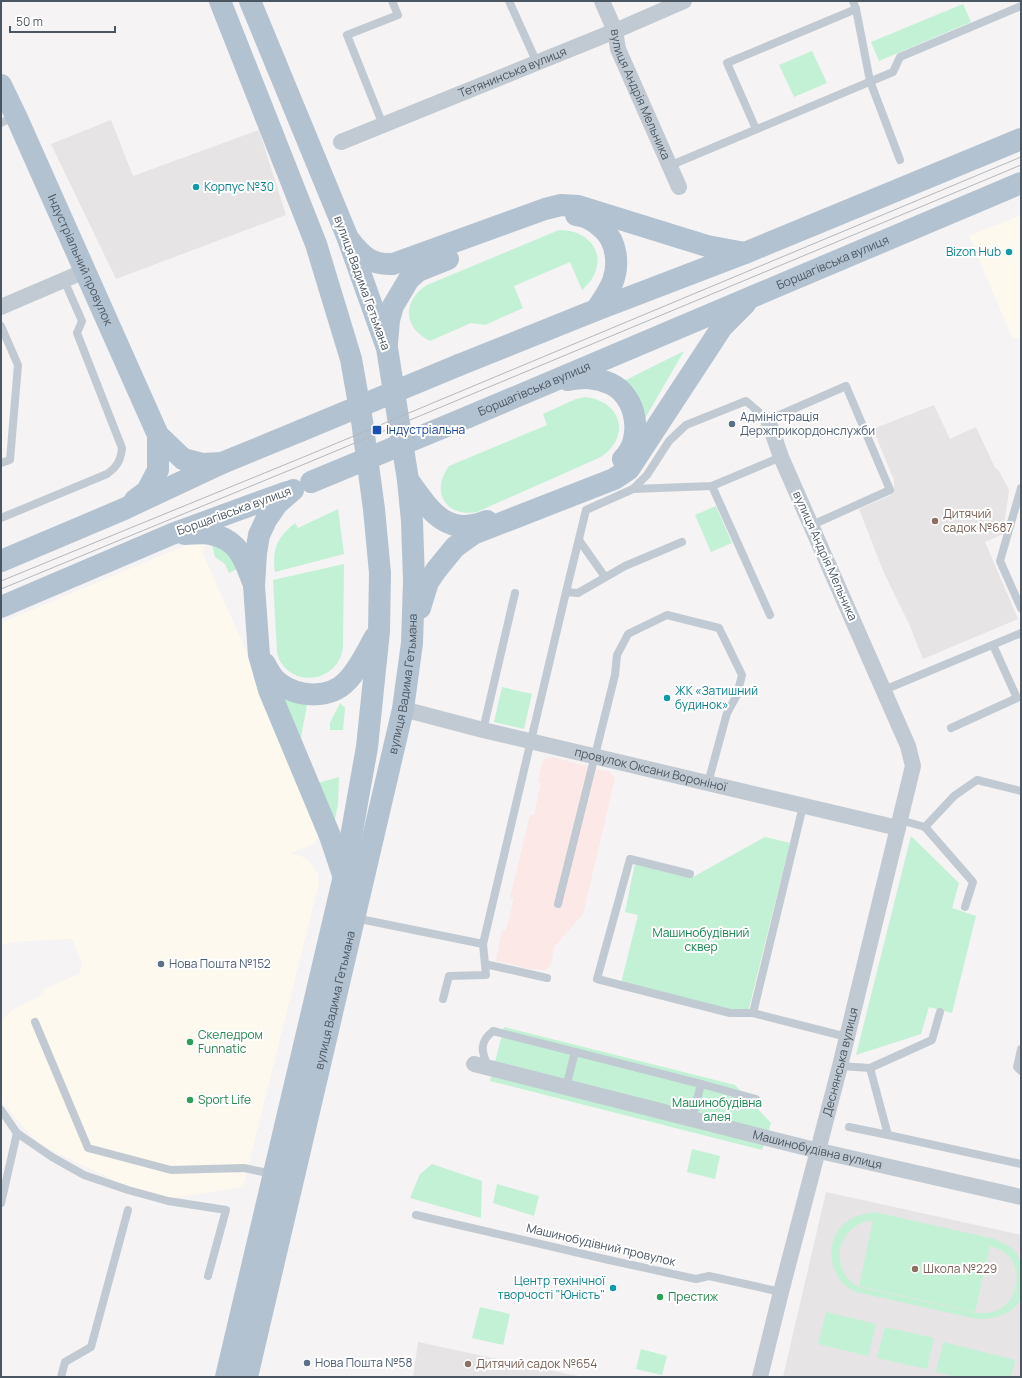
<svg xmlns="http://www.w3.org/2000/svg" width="1022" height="1378" font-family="Manrope,sans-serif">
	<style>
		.commercial { fill: #fdf9ef }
		.education { fill: #e6e4e5 }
		.medical { fill: #fce8e6 }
		.green { fill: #c3f1d5; fill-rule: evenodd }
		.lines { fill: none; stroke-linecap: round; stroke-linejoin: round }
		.lane { stroke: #c1cad2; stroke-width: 8 }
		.street { stroke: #c1cad2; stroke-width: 16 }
		.primary { stroke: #b3c2d1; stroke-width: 22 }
		.tram { stroke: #b5b8bd; stroke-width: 1 }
		.primary-bridge { stroke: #b3c2d1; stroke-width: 22 }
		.culture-dot { fill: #0f9aa8; stroke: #fff; stroke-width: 1.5 }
		.service-dot { fill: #5c6f8a; stroke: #fff; stroke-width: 1.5 }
		.transit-dot { fill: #1a4fb4; stroke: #fff; stroke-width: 1.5 }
		.education-dot { fill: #8d6e63; stroke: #fff; stroke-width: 1.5 }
		.leisure-dot { fill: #2e9e5b; stroke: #fff; stroke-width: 1.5 }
		.labels { text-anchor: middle; stroke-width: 4; stroke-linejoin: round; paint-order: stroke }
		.street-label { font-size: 12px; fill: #4a5661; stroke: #fff }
		.culture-label { font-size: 12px; fill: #0d838f; stroke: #fff; text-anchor: start }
		.service-label { font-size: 12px; fill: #4e5e75; stroke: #fff; text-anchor: start }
		.transit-label { font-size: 12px; fill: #164399; stroke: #fff; text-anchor: start }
		.education-label { font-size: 12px; fill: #785e54; stroke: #fff; text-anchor: start }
		.park-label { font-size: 12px; fill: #17864f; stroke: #fff }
		.leisure-label { font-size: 12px; fill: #27864d; stroke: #fff; text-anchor: start }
	</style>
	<rect width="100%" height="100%" fill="#f5f3f3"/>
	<!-- commercial -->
	<g class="commercial">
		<path d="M1021 215V336L1013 339 969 236Z"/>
		<path d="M204 543 206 545 204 548 203 554 284 736 320 833 315 843 290 854 298 855 307 859 313 866 318 874 319 883 243 1187 172 1198 128 1187 39 1144 1 1101V1021L4 1019 11 1011 44 994 42 990 79 974 82 964 72 939 12 942 1 946V623L189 544Z"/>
	</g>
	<!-- education -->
	<g class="education">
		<path d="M111 120 133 176 259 130 286 215 116 279 51 144Z"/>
		<path d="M934 405 950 439 976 427 995 468 999 471 1009 490 1003 534 985 542 1018 619 923 659 909 624 884 573 859 509 891 495 894 491V480L873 429Z"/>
		<path d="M826 1192 1021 1235V1377H783Z"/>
		<path d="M418 1342 582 1377H413Z"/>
	</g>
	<!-- medical -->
	<path class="medical" d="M552 757 610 772 615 778 583 914 554 947 551 964 546 970 530 969 496 961 502 930 506 931 514 899 510 898 530 815H534L541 783 538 782 541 767 544 759Z"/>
	<!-- green -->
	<g class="green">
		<path d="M963 4 971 22 879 61 871 42Z"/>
		<path d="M812 51 827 83 794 97 779 65Z"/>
		<path d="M559 230C597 230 611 265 582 290L570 262 514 286 523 308 485 325 471 323 430 341C403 328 402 301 427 285Z"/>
		<path d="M684 351 644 420C643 401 639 393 624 381Z"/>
		<path d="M586 397C622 402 631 436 601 457L477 512C446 518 430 492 449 466L547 425 543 414 576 399Z"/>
		<path d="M716 506 732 543 711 552 695 515Z"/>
		<path d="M338 509 344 554 275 572C272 548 277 538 295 523L298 528Z"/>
		<path d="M212 545 225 549 243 566 229 573 225 564 215 557Z"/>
		<path d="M344 564 343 648C342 652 341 657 339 660 327 682 296 684 282 664 279 661 278 656 277 652L273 580Z"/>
		<path d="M502 687 532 694 524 729 494 722Z"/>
		<path d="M281 694 307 705 300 743Z"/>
		<path d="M340 703 345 708 343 730H330V723Z"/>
		<path d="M339 777 338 804 334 824 318 783Z"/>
		<path d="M911 836 959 883 952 908 976 916 952 1013 929 1007 921 1034 856 1055Z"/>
		<path d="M765 837 790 843 748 1012H730L621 983 638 915 625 912 635 863 693 877Z"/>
		<path d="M504 1027 735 1085 771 1123 762 1150 490 1081Z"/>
		<path d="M692 1149 720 1156 715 1179 687 1172Z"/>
		<path d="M432 1164 482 1181 481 1218 410 1198 420 1174Z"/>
		<path d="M497 1184 539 1196 534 1216 493 1203Z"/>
		<path d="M874 1212 995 1239C1018 1250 1021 1254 1021 1278 1021 1284 1022 1292 1021 1297 1015 1315 993 1319 977 1319L856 1292C852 1290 847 1287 843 1284 827 1266 827 1235 848 1221 856 1215 864 1214 874 1212ZM873 1220 859 1286 975 1312 990 1246C998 1248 1006 1252 1011 1259 1022 1275 1017 1301 998 1310 991 1313 985 1313 977 1313L859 1287C855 1285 851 1282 849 1280 832 1262 839 1233 861 1223 865 1221 869 1221 873 1220Z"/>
		<path d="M480 1307 510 1314 503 1345 472 1338Z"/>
		<path d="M826 1312 876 1324 868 1356 818 1344Z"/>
		<path d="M885 1327 934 1338 927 1369 877 1358Z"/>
		<path d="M943 1342 1015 1360 1011 1377H957L936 1372Z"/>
		<path d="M641 1349 667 1356 662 1375 636 1369Z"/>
	</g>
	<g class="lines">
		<!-- lane -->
		<g class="lane">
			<path d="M509 1 537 63"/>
			<path d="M856 9 870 81 900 160"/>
			<path d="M1 123 15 116"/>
			<path d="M383 125 347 35 398 15 392 1"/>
			<path d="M756 129 727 63 856 9 853 1"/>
			<path d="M669 166 893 72 900 57 1021 6"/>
			<path d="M1 326 18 365 10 460 1 463"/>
			<path d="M712 486 770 615"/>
			<path d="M1021 488 1000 561 1021 608"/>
			<path d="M633 489 712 486 781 457"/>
			<path d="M1 518 107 474C117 467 121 460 122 448L77 333 82 321 64 280"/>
			<path d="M579 540 605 577"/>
			<path d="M566 592 586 510 633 489 647 475 669 441 686 425 746 401 768 420 846 386 890 490 812 525"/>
			<path d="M884 690 1021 633"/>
			<path d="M951 728 1017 698 993 645"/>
			<path d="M483 730 515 593"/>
			<path d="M900 820 925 827 973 882 965 907"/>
			<path d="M925 827 954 796 977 780 1021 791"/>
			<path d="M690 874 630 859 597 979 730 1013H753L847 1037"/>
			<path d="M558 904 615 675 617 655 628 634 667 615 719 628 742 675 737 695 727 713 708 783"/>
			<path d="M355 918 483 944"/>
			<path d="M485 964 547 978"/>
			<path d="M443 999 449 976 486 975 483 944 566 592 578 593 625 566 682 542"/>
			<path d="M753 1013 803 806"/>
			<path d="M35 1022 88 1148 171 1170 244 1168 273 1174"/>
			<path d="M1021 1049 1017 1067 1021 1071"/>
			<path d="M840 1066 870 1068 932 1040 940 1012"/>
			<path d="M488 1067C482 1052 478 1043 493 1031L701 1084"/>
			<path d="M870 1068 888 1135 1021 1164"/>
			<path d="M566 1087 575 1052"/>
			<path d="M1 1110 17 1133 1 1203"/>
			<path d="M692 1119 701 1084 756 1099"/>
			<path d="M849 1127 888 1135"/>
			<path d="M17 1133 52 1157 84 1175 128 1190 168 1201 226 1210 208 1276"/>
			<path d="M416 1215 609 1260 696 1279 709 1276 781 1292"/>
			<path d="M61 1377 65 1362 91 1347 128 1210"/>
		</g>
		<!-- street -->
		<g class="street">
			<path id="s1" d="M602 1 615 31 618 49 679 187"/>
			<path id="s2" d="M341 142 615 31 684 1"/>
			<path d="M1 307 85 271"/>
			<path id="s3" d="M403 709 483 730 898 828"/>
			<path id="s4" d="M474 1064 811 1149 1021 1197"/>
			<path id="s5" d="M760 1377 781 1292 840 1066 913 766 908 746 781 457 768 420"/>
		</g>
		<!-- primary -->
		<g class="primary">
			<path d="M220 1 316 244 351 359 362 421 374 509 380 573 379 631 367 747 344 876 226 1377"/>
			<path id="s6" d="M1 85 16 116 158 435 183 459 202 464 222 463"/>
			<path d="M576 215C587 216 596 222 603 229 617 242 619 264 613 281 609 292 602 301 596 310"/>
			<path d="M350 241C363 257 371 265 393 264L545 209 561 205 578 206 707 246 745 253"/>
			<path d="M387 343 389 320 393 306 409 279 418 271 448 259"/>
			<path d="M459 365 596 310 745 253 1021 139"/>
			<path d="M568 380C583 377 596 377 611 384 637 396 644 439 623 459"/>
			<path id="s7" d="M468 417 1021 183"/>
			<path d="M408 480C429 509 446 538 487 521"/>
			<path d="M293 490 277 504 266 520 259 535 256 553 254 586 259 655 269 690 330 836 343 875"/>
			<path d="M135 500 147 491 158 470V435"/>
			<path d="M185 534C193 534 203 532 210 534 237 539 244 557 252 580"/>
			<path d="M1 561 124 509 222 463 300 431"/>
			<path d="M1 607 172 534 287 492"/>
			<path d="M420 608 428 582 437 569 455 547 473 534 614 479 629 469 722 327 745 304"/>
			<path d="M265 664C268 670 273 679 279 683 299 698 330 699 347 681 359 669 367 651 375 637"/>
			<path id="s8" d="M247 1377 403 709 412 643 414 581 412 521 408 480 387 348 347 236 250 1"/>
		</g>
		<!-- tram -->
		<g class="tram">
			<path d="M1 581 306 456 1021 157"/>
			<path d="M1 589 307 463 1021 165"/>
		</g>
		<!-- primary-bridge -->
		<g class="primary-bridge">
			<path d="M300 431 459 365"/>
			<path d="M311 482 468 417"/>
		</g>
	</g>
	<!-- markers -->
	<g class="culture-dot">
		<circle cx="196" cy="187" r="4"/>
		<circle cx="1009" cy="252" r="4"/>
		<circle cx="667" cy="698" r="4"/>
		<circle cx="613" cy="1288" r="4"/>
	</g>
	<g class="service-dot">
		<circle cx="732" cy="424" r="4"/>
		<circle cx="161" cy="964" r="4"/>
		<circle cx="307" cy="1363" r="4"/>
	</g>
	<rect class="transit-dot" x="372" y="425" width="10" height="10" rx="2"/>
	<g class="education-dot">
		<circle cx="935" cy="521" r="4"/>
		<circle cx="915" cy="1269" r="4"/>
		<circle cx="468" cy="1364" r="4"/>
	</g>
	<g class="leisure-dot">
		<circle cx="190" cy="1042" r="4"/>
		<circle cx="190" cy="1100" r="4"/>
		<circle cx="660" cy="1297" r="4"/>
	</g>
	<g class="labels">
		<!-- street labels -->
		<g class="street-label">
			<text dy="4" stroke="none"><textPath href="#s2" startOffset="185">Тетянинська вулиця</textPath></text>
			<text dy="4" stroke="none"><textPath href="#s1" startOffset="101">вулиця Андрія Мельника</textPath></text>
			<text dy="4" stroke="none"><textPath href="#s6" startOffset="192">Індустріальний провулок</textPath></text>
			<text dy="4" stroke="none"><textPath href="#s7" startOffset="396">Борщагівська вулиця</textPath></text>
			<text transform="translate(362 283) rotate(70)" y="4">вулиця Вадима Гетьмана</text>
			<text dy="4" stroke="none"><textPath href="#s7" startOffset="72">Борщагівська вулиця</textPath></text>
			<text transform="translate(234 511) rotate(-20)" y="4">Борщагівська вулиця</text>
			<text transform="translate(825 556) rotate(66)" y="4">вулиця Андрія Мельника</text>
			<text dy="4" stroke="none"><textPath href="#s8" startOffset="711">вулиця Вадима Гетьмана</textPath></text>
			<text dy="4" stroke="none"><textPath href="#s3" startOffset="255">провулок Оксани Вороніної</textPath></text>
			<text dy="4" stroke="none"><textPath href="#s8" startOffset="387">вулиця Вадима Гетьмана</textPath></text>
			<text dy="4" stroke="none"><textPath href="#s5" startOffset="325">Деснянська вулиця</textPath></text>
			<text dy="4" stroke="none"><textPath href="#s4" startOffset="354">Машинобудівна вулиця</textPath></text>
			<text transform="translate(601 1245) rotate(13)" y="4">Машинобудівний провулок</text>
		</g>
		<!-- culture labels -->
		<g class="culture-label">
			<text x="204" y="191">Корпус №30</text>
			<text x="1001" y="256" text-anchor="end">Bizon Hub</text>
			<text x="675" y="695">ЖК «Затишний<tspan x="675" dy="14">будинок»</tspan></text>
			<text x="605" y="1285" text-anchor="end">Центр технічної<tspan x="605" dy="14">творчості "Юність"</tspan></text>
		</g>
		<!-- service labels -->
		<g class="service-label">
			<text x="740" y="421">Адміністрація<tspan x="740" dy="14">Держприкордонслужби</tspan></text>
			<text x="169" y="968">Нова Пошта №152</text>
			<text x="315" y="1367">Нова Пошта №58</text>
		</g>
		<!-- transit labels -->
		<g class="transit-label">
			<text x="386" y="434">Індустріальна</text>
		</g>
		<!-- education labels -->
		<g class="education-label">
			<text x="943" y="518">Дитячий<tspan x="943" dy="14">садок №687</tspan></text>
			<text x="923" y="1273">Школа №229</text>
			<text x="476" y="1368">Дитячий садок №654</text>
		</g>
		<!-- park labels -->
		<g class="park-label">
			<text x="701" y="937">Машинобудівний<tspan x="701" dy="14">сквер</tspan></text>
			<text x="717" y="1107">Машинобудівна<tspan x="717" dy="14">алея</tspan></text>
		</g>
		<!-- leisure labels -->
		<g class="leisure-label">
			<text x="198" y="1039">Скеледром<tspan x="198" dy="14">Funnatic</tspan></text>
			<text x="198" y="1104">Sport Life</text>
			<text x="668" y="1301">Престиж</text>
		</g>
	</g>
	<!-- border -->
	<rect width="1022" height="1378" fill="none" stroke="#4a5661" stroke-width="4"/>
	<!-- scale -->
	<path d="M10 26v6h105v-6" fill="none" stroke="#4a5661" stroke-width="2"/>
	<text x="16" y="26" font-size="12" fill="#4a5661" stroke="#ffffff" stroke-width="3" paint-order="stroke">50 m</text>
</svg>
